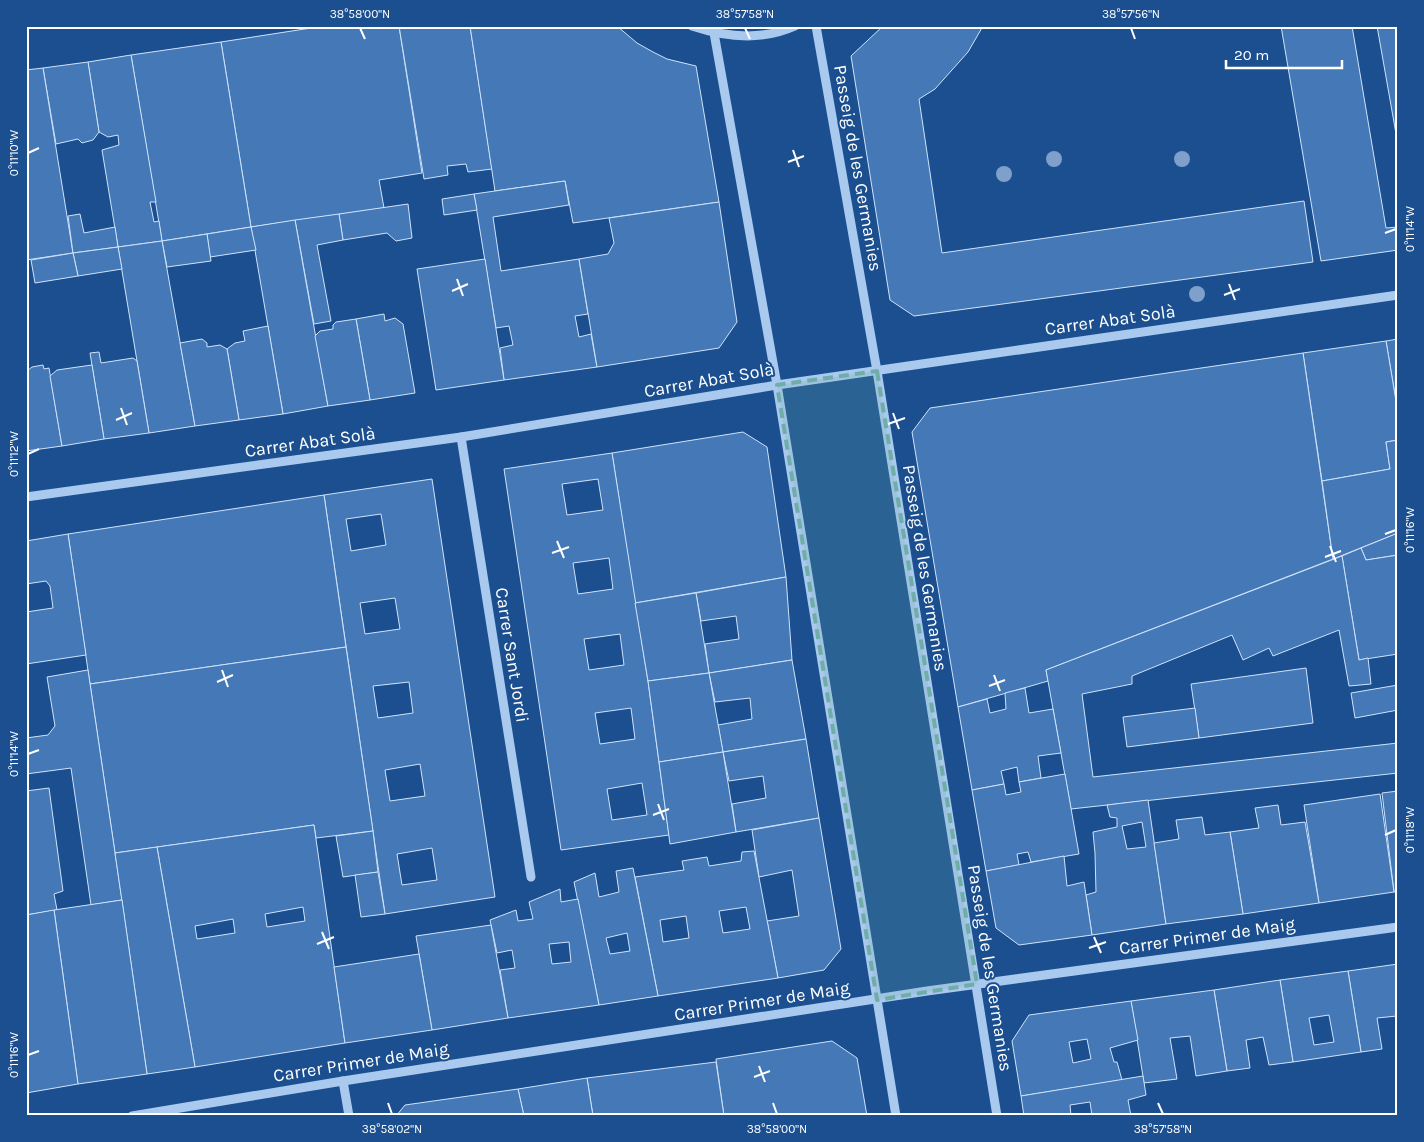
<svg xmlns="http://www.w3.org/2000/svg" width="1424" height="1142" font-family="Karla,sans-serif">
	<style>
		.building { fill: #4478b7; stroke: #cfe3fa; fill-rule: evenodd }
		.lines { fill: none; stroke-linecap: round; stroke-linejoin: round }
		.minor { stroke: #a9c9ee; stroke-width: 9 }
		.tree { fill: #7ea0ca }
		.marked { fill: #6fada8; fill-opacity: 0.2; stroke: #6fada8; stroke-width: 4; stroke-dasharray: 10 6; stroke-linejoin: round }
		.ticks { fill: none; stroke: #fff; stroke-width: 2 }
		.labels { text-anchor: middle; stroke-width: 4; stroke-linejoin: round; paint-order: stroke }
		.street-label { font-size: 18px; fill: #fff; stroke: #1b4f8f }
		.neatline { fill: none; stroke: #fff; stroke-width: 2 }
		.ticks-label { font-size: 12px; text-anchor: middle; fill: #fff }
	</style>
	<rect width="100%" height="100%" fill="#1b4f8f"/>
	<!-- building -->
	<g class="building">
		<path d="M324 26H399L422 173 379 180 384 208 251 227 221 42Z"/>
		<path d="M399 26H470L492 169 468 172 466 164 447 166 448 175 424 179Z"/>
		<path d="M470 26H617L637 43 653 52 667 59 696 66 719 202 573 223 565 181 495 191Z"/>
		<path d="M883 26H983L968 52 935 89 919 99 942 253 1304 201 1313 262 914 316 890 300 851 56Z"/>
		<path d="M1281 26H1352L1386 228 1398 227V250L1321 261Z"/>
		<path d="M1377 26H1398V145Z"/>
		<path d="M221 42 251 227 162 241 131 55Z"/>
		<path d="M131 55 156 202H150L154 222 159 221 162 241 118 247 102 150 119 145 118 135 108 137 99 132 88 62Z"/>
		<path d="M88 62 99 132 93 140 82 143 78 139 56 144 43 68Z"/>
		<path d="M43 68 73 253 26 260V70Z"/>
		<path d="M565 181 569 205 493 217 501 271 579 259 588 314 575 316 579 337 591 334 597 367 504 380 500 348 513 345 509 326 496 328 474 194Z"/>
		<path d="M474 194 477 210 444 215 442 199Z"/>
		<path d="M719 202 737 322 719 348 597 367 579 259 608 254 614 243 609 218Z"/>
		<path d="M408 204 412 238 396 241 387 233 343 240 339 214Z"/>
		<path d="M80 214 84 233 115 227 118 247 73 253 68 216Z"/>
		<path d="M339 214 343 240 317 245 331 321 314 324 295 220Z"/>
		<path d="M295 220 328 406 283 414 251 227Z"/>
		<path d="M251 227 256 250 210 257 207 234Z"/>
		<path d="M207 234 211 261 167 267 162 241Z"/>
		<path d="M162 241 195 426 149 433 118 247Z"/>
		<path d="M118 247 122 269 78 276 73 253Z"/>
		<path d="M73 253 78 276 35 283 31 260Z"/>
		<path d="M485 259 504 380 436 390 417 269Z"/>
		<path d="M384 314 385 321 395 318 403 324 415 393 370 400 356 319Z"/>
		<path d="M356 319 370 400 328 406 315 336 320 331 333 329V325L336 322Z"/>
		<path d="M268 326 283 414 239 420 227 349 235 343 245 341 243 331Z"/>
		<path d="M202 339 207 343V347L220 345 227 349 239 420 195 426 180 343Z"/>
		<path d="M1398 339V413L1386 341Z"/>
		<path d="M1386 341 1398 413V440L1386 442 1390 469 1322 481 1303 353Z"/>
		<path d="M99 352 101 363 133 358 137 361 149 433 104 439 90 353Z"/>
		<path d="M1303 353 1333 559 1046 670 1048 681 958 707 912 432 930 408Z"/>
		<path d="M43 365 44 369 49 368 62 446 26 451V372L32 367Z"/>
		<path d="M92 365 104 439 62 446 50 376 57 370Z"/>
		<path d="M743 432 767 447 786 577 635 603 612 453Z"/>
		<path d="M1398 440V533L1333 559 1322 481 1390 469 1386 442Z"/>
		<path d="M612 453 648 681 669 835 561 850 504 469ZM598 479 603 510 567 515 562 484ZM609 558 613 589 578 594 573 563ZM620 634 624 665 589 670 584 639ZM631 708 635 739 600 744 595 713ZM642 783 647 815 612 820 607 789Z"/>
		<path d="M432 479 495 897 385 914 324 495ZM381 514 386 545 351 551 346 519ZM395 598 400 629 365 634 360 603ZM409 682 413 713 378 718 373 686ZM420 764 425 796 390 801 385 770ZM432 848 437 880 402 885 397 854Z"/>
		<path d="M324 495 346 647 90 684 68 534Z"/>
		<path d="M1398 533V555L1366 560 1361 548Z"/>
		<path d="M68 534 86 655 26 664V612L53 608 50 586 46 581 26 584V541Z"/>
		<path d="M1361 548 1366 560 1398 555V654L1359 660 1342 556Z"/>
		<path d="M1342 556 1359 660 1368 658 1371 684 1349 686 1339 630 1273 656 1269 648 1243 660 1232 635 1132 676V684L1082 694 1093 777 1398 743V773L1071 809 1046 670Z"/>
		<path d="M786 577 792 660 709 673 705 644 739 639 736 616 701 621 696 593Z"/>
		<path d="M696 593 709 673 648 681 635 603Z"/>
		<path d="M346 647 373 831 316 838 314 825 115 853 90 684Z"/>
		<path d="M792 660 806 739 723 752 718 725 752 719 750 698 715 702 709 673Z"/>
		<path d="M1306 668 1313 723 1199 738 1191 684Z"/>
		<path d="M88 670 122 900 91 905 71 768 26 774V738L48 735 55 726 47 677Z"/>
		<path d="M709 673 723 752 659 762 648 681Z"/>
		<path d="M1398 685V710L1355 718 1351 693Z"/>
		<path d="M1025 688 1029 713 1053 709 1061 753 1038 756 1041 778 1019 782 1017 767 1001 771 1004 784 972 790 958 707 987 699 990 713 1006 709 1005 693Z"/>
		<path d="M1195 708 1199 738 1127 747 1123 717Z"/>
		<path d="M806 739 819 818 736 832 732 804 766 798 763 776 729 781 723 752Z"/>
		<path d="M723 752 736 832 670 844 659 762Z"/>
		<path d="M1065 774 1079 854 1031 862 1028 852 1017 854 1019 865 986 871 972 790 1004 784 1006 795 1021 792 1019 782Z"/>
		<path d="M49 788 63 891 54 894 57 910 26 915V791Z"/>
		<path d="M1398 791V892H1394L1382 793Z"/>
		<path d="M1380 794 1394 892 1319 903 1304 805Z"/>
		<path d="M1148 800 1166 924 1092 935 1086 895 1096 892 1095 853 1093 832 1117 827V818L1110 817 1107 805ZM1142 822 1146 847 1127 849 1122 826Z"/>
		<path d="M1278 805 1281 825 1305 822 1319 903 1243 914 1230 832 1259 828 1255 808Z"/>
		<path d="M1202 817 1205 835 1230 832 1243 914 1166 924 1154 843 1179 839 1176 820Z"/>
		<path d="M819 818 841 949 824 970 778 978 767 921 799 916 792 870 759 877 752 830Z"/>
		<path d="M314 825 345 1043 195 1067 157 847ZM303 907 305 921 267 927 265 914ZM233 919 235 933 197 939 195 926Z"/>
		<path d="M373 831 378 872 343 877 336 836Z"/>
		<path d="M157 847 195 1067 147 1074 115 853Z"/>
		<path d="M754 851 778 978 658 996 635 877 684 870 682 861 707 857 709 866 741 861 742 852ZM746 907 750 929 723 933 719 911ZM686 916 689 938 663 942 660 920Z"/>
		<path d="M1064 856 1067 886 1084 882 1092 935 1019 945 996 928 986 871Z"/>
		<path d="M633 868 658 996 599 1005 574 882 595 873 599 897 619 892 616 871ZM627 933 630 951 610 954 606 938Z"/>
		<path d="M378 872 385 914 361 917 355 875Z"/>
		<path d="M560 889 561 902 578 899 599 1005 508 1018 500 970 515 968 512 950 497 953 490 920 516 910 518 921 533 919 529 902ZM569 942 571 962 552 964 549 944Z"/>
		<path d="M122 900 147 1074 78 1084 54 910Z"/>
		<path d="M54 910 78 1084 26 1093V915Z"/>
		<path d="M491 925 508 1018 432 1030 416 936Z"/>
		<path d="M419 954 432 1030 345 1043 334 967Z"/>
		<path d="M1398 964V1023L1397 1016 1377 1018 1382 1049 1361 1052 1348 971Z"/>
		<path d="M1348 971 1361 1052 1293 1062 1280 980ZM1329 1015 1334 1042 1314 1045 1309 1018Z"/>
		<path d="M1280 980 1293 1062 1269 1065 1263 1037 1246 1040 1250 1068 1227 1071 1214 990Z"/>
		<path d="M1214 990 1227 1071 1196 1076 1190 1036 1170 1038 1177 1079 1144 1083 1131 1001Z"/>
		<path d="M1131 1001 1138 1040 1110 1048 1114 1062H1117L1122 1080 1021 1096 1012 1041 1029 1015ZM1087 1039 1091 1059 1073 1063 1069 1042Z"/>
		<path d="M832 1041 857 1058 867 1116H724L716 1059Z"/>
		<path d="M716 1062 724 1116H593L587 1078Z"/>
		<path d="M1143 1076 1146 1095 1128 1100 1131 1116H1092L1090 1102 1070 1105 1071 1116H1024L1021 1096Z"/>
		<path d="M587 1078 593 1116H524L518 1089Z"/>
		<path d="M518 1089 524 1116H396L405 1105Z"/>
	</g>
	<g class="lines">
		<!-- minor -->
		<g class="minor">
			<path d="M692 26C725 37 762 41 795 26"/>
			<path d="M816 26 877 371 997 1116"/>
			<path d="M714 33 777 385 896 1116"/>
			<path d="M461 437 531 877"/>
			<path d="M26 497 461 437 777 385 1398 295"/>
			<path d="M343 1081 349 1116"/>
			<path d="M132 1116 343 1081 927 991 1398 927"/>
		</g>
	</g>
	<!-- trees -->
	<g class="tree">
		<circle cx="1054" cy="159" r="8"/>
		<circle cx="1182" cy="159" r="8"/>
		<circle cx="1004" cy="174" r="8"/>
		<circle cx="1197" cy="294" r="8"/>
	</g>
	<!-- marked area -->
	<path class="marked" d="M877 371 977 984 877 1000 777 385Z"/>
	<!-- ticks -->
	<path class="ticks" d="M360 28 365 39M745 28 750 39M1131 28 1135 39M793 150 799 167M28 153 39 148M788 162 804 156M1385 233 1396 229M457 279 463 296M1229 284 1235 300M452 291 468 284M1224 295 1240 289M121 408 127 425M893 413 899 429M116 420 132 413M888 424 905 418M28 454 39 449M1385 534 1396 530M557 541 564 558M1330 546 1336 562M552 553 569 547M1325 557 1341 551M222 670 228 687M994 675 1000 691M217 682 233 675M989 686 1005 680M28 754 39 750M658 804 664 820M653 815 669 809M1385 835 1396 830M322 932 329 949M1094 937 1101 953M317 944 334 937M1089 948 1106 942M28 1055 39 1051M759 1066 765 1082M754 1077 770 1071M388 1103 392 1114M773 1103 777 1114M1158 1103 1163 1114"/>
	<g class="labels">
		<!-- street labels -->
		<g class="street-label">
			<text transform="translate(858 168) rotate(80)" y="6">Passeig de les Germanies</text>
			<text transform="translate(1110 320) rotate(-8)" y="6">Carrer Abat Solà</text>
			<text transform="translate(709 380) rotate(-10)" y="6">Carrer Abat Solà</text>
			<text transform="translate(310 442) rotate(-8)" y="6">Carrer Abat Solà</text>
			<text transform="translate(925 568) rotate(81)" y="6">Passeig de les Germanies</text>
			<text transform="translate(512 655) rotate(81)" y="6">Carrer Sant Jordi</text>
			<text transform="translate(1207 936) rotate(-8)" y="6">Carrer Primer de Maig</text>
			<text transform="translate(990 968) rotate(81)" y="6">Passeig de les Germanies</text>
			<text transform="translate(762 1001) rotate(-9)" y="6">Carrer Primer de Maig</text>
			<text transform="translate(361 1062) rotate(-9)" y="6">Carrer Primer de Maig</text>
		</g>
	</g>
	<!-- border -->
	<rect width="1424" height="1142" fill="none" stroke="#1b4f8f" stroke-width="55"/>
	<!-- scale -->
	<path d="M1226 60v8h116v-8" fill="none" stroke="#ffffff" stroke-width="2.5"/>
	<text x="1234" y="60" font-size="15" fill="#ffffff" stroke="#1b4f8f" stroke-width="4" paint-order="stroke">20 m</text>
	<rect x="28" y="28" width="1368" height="1086" class="neatline"/>
	<g class="ticks-label">
		<text x="360" y="18">38°58'00"N</text>
		<text x="745" y="18">38°57'58"N</text>
		<text x="1131" y="18">38°57'56"N</text>
		<text transform="translate(14 153) rotate(-90)" y="4">0°11'10"W</text>
		<text transform="translate(1410 229) rotate(-90)" y="4">0°11'14"W</text>
		<text transform="translate(14 454) rotate(-90)" y="4">0°11'12"W</text>
		<text transform="translate(1410 530) rotate(-90)" y="4">0°11'16"W</text>
		<text transform="translate(14 754) rotate(-90)" y="4">0°11'14"W</text>
		<text transform="translate(1410 830) rotate(-90)" y="4">0°11'18"W</text>
		<text transform="translate(14 1055) rotate(-90)" y="4">0°11'16"W</text>
		<text x="392" y="1133">38°58'02"N</text>
		<text x="777" y="1133">38°58'00"N</text>
		<text x="1163" y="1133">38°57'58"N</text>
	</g>
</svg>
